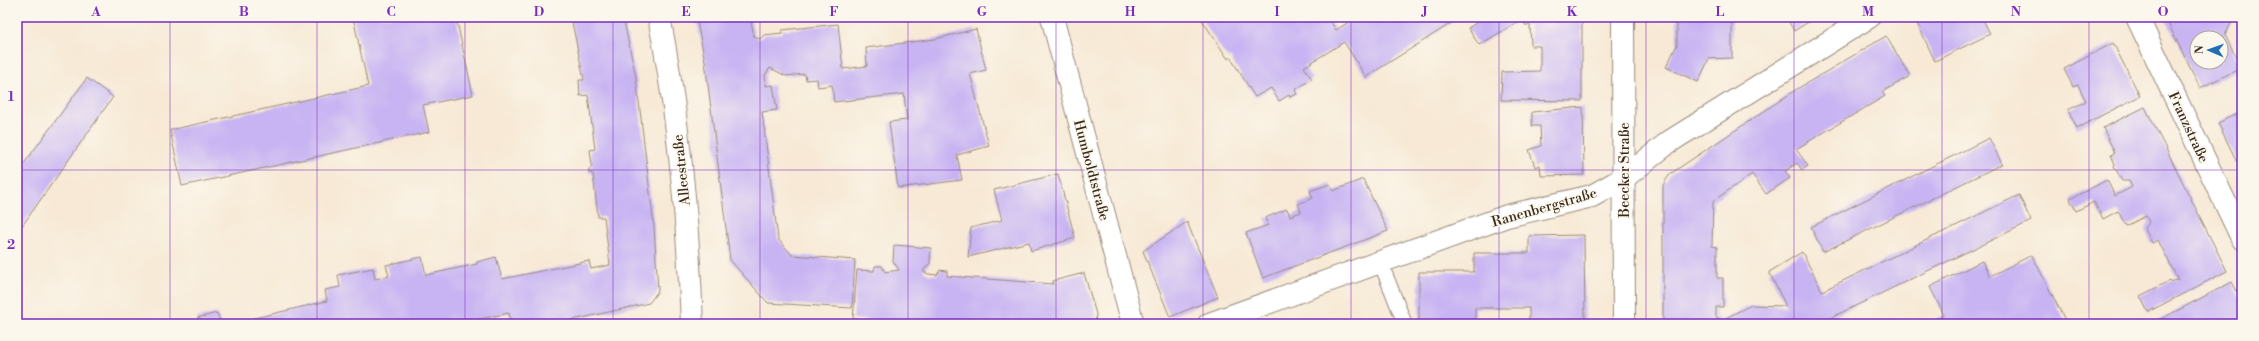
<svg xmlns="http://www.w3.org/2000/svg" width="2259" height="341" font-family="'Libre Bodoni',serif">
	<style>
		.building { fill: #c8b4f3; fill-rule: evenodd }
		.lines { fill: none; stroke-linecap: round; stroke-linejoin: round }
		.lane-casing { stroke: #998a7a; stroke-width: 16 }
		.street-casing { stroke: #998a7a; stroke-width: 24 }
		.secondary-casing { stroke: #998a7a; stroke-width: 24 }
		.lane { stroke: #fff; stroke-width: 14 }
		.street { stroke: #fff; stroke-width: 22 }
		.secondary { stroke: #fff; stroke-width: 22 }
		.grid { fill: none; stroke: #7b2cbf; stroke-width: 1; stroke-opacity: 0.55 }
		.labels { text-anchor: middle; stroke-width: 3.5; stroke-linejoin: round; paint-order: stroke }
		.street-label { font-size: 14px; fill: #3b2a1e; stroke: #fbf7ec }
		.neatline { fill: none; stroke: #7b2cbf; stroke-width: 1.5 }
		.grid-label { font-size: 13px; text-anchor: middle; font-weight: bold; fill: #7b2cbf }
	</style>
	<rect width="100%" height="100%" fill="#fbf7ec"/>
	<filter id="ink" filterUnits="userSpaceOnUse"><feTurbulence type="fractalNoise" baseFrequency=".025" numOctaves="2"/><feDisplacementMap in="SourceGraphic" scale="8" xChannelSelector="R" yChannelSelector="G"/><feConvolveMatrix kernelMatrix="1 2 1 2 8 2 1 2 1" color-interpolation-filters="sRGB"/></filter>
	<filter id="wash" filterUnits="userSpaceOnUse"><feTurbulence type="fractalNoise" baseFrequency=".012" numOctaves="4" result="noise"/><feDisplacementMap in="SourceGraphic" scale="16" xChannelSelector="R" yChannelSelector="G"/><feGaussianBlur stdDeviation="0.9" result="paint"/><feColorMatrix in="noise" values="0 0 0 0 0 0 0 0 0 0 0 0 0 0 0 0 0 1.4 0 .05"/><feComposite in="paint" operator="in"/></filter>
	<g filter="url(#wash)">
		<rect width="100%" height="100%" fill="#f7e9d5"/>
		<g id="blocks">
			<!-- building -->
			<g class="building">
				<path d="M353 17H456L473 95 423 105 429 132 182 186 170 130 368 86Z"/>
				<path d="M571 17H623L636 77 654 226 658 291 649 303 555 324H511L509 313 455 324H229L327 301 325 290 340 287 338 275 373 268 375 279 389 276 386 265 422 257 426 275 477 264V262L496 257 502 279 589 261 591 269 610 265 604 217H598L593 174 588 172 592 165 590 150 595 149 588 95 580 96 579 80H584Z"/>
				<path d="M696 17H750L754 36 760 39 764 35 782 33V30L838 24 843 69 867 66 866 48 935 39 976 29 986 70 970 74 989 146 957 155 962 180 898 188 889 122 907 120 904 94 834 102 832 85 818 87 817 79 806 80 805 74 786 76 770 68 765 75 766 86 773 85 777 110 762 112 778 239 792 255 855 260 852 308 768 303 730 260 705 61Z"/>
				<path d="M1200 17H1328L1336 30 1357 17H1461L1366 77 1344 42 1304 67 1312 79 1295 90 1297 94 1290 97 1289 95 1279 101 1271 88 1255 97 1230 57 1228 59Z"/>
				<path d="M1486 17H1582V101L1501 100 1502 72 1540 71V46H1531L1530 25H1525V22L1516 23 1479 45 1468 28Z"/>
				<path d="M1677 17H1732V58L1709 59 1698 82 1666 67 1677 45Z"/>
				<path d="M1786 17H1816L1794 31Z"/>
				<path d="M1929 17H1982L1990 34 1935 61 1917 23Z"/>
				<path d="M2165 17H2242L2241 22 2234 18 2225 35 2241 68 2200 88ZM2197 38H2221V62H2197Z"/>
				<path d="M1886 36 1910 76 1882 92 1885 96 1796 149 1808 166 1802 170 1797 163 1785 171 1790 178 1766 194 1752 174 1713 201 1712 246 1717 247V278H1723V307H1716V317L1722 320 1751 305 1786 306 1769 272 1802 252 1822 291 2019 195 2031 221 1818 324H1663V185L1670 174 1797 89Z"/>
				<path d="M2113 43 2140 96 2077 128 2068 110 2086 101 2078 85 2073 87 2064 69Z"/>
				<path d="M87 78 113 97 17 233V173Z"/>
				<path d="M1583 107 1584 175 1541 176 1540 165 1535 167 1529 150 1541 146 1540 126H1532V112Z"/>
				<path d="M2145 107 2227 271 2148 312 2140 296 2167 282 2178 280 2158 240 2152 243 2145 229 2149 222 2146 216 2126 226 2118 211 2103 219 2094 202 2076 211 2070 199 2107 180 2115 196 2132 187 2129 181H2122L2114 166 2115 164 2111 155 2115 153 2103 128Z"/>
				<path d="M2242 111V172L2218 123Z"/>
				<path d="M1989 138 2002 164 1823 252 1811 227Z"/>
				<path d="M1058 174 1075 238 1031 251 1029 242 968 257 971 228 1002 220 994 190Z"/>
				<path d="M1363 179 1388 231 1263 278 1246 233 1268 225 1265 218 1287 209 1290 216 1301 212 1298 204 1313 198 1310 191 1330 184 1333 191Z"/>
				<path d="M1187 222 1218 297 1170 317 1143 251Z"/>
				<path d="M1584 235 1585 324H1529V308H1475V324H1419V272H1474V253H1529V236Z"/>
				<path d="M894 245 931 248 930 263 923 271 928 274 937 275 940 270 947 271V276L1053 284V281L1084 273 1096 314 1095 324H924L853 319 857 270 874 271 875 266H882L885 272 899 270 893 261Z"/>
				<path d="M2032 255 2067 324H1938L1935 319 1944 315 1930 287 1982 261 1990 276Z"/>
				<path d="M2232 282 2242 301V324H2156L2155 322Z"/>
				<path d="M217 313 221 324H199L197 318Z"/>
			</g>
		</g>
	</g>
	<g filter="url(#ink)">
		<use href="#blocks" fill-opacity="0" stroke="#998a7a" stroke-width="1"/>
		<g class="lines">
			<!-- lane casing -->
			<g class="lane-casing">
				<path id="lane" d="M1380 261 1405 324"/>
			</g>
			<!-- street casing -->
			<g class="street-casing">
				<g id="street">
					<path d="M1052 17 1133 324"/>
					<path d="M1623 17 1624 324"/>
					<path d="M2137 17 2242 238"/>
					<path d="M1209 324 1507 216 1592 196 1624 178 1669 142 1869 17"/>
				</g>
			</g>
			<!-- secondary casing -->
			<g class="secondary-casing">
				<path id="secondary" d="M659 17C679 118 688 221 692 324"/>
			</g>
			<!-- lane -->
			<use href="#lane" class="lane"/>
			<!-- street -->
			<use href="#street" class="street"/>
			<!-- secondary -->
			<use href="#secondary" class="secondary"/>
		</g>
	</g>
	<!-- grid -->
	<path class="grid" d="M170 17V324M317 17V324M465 17V324M613 17V324M760 17V324M908 17V324M1056 17V324M1203 17V324M1351 17V324M1499 17V324M1646 17V324M1794 17V324M1942 17V324M2089 17V324M17 170H2242"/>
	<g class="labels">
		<!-- street labels -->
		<g class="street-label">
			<text transform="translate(2189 127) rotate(65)" y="5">Franzstraße</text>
			<text transform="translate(681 170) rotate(-96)" y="5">Alleestraße</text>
			<text transform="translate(1092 170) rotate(75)" y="5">Humboldtstraße</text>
			<text transform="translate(1624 170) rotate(-90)" y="5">Beecker Straße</text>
			<text transform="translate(1544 207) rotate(-16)" y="5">Ranenbergstraße</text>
		</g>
	</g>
	<!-- margin -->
	<rect width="2259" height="341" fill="none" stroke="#fbf7ec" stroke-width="44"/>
	<!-- north arrow -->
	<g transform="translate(2209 50) rotate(272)"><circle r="19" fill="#fbf7ec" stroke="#aea59a"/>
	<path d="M0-3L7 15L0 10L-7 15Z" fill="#1f6fb2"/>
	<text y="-6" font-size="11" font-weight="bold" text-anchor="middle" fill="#3b2a1e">N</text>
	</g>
	<rect x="22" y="22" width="2215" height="297" class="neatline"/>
	<g class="grid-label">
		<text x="96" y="16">A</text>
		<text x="244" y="16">B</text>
		<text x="391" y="16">C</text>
		<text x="539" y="16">D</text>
		<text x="686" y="16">E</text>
		<text x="834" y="16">F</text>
		<text x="982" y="16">G</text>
		<text x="1130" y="16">H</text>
		<text x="1277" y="16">I</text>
		<text x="1425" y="16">J</text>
		<text x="1572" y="16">K</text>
		<text x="1720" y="16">L</text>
		<text x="1868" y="16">M</text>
		<text x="2016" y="16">N</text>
		<text x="2163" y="16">O</text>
		<text x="11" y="101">1</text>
		<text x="11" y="249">2</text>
	</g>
</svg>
